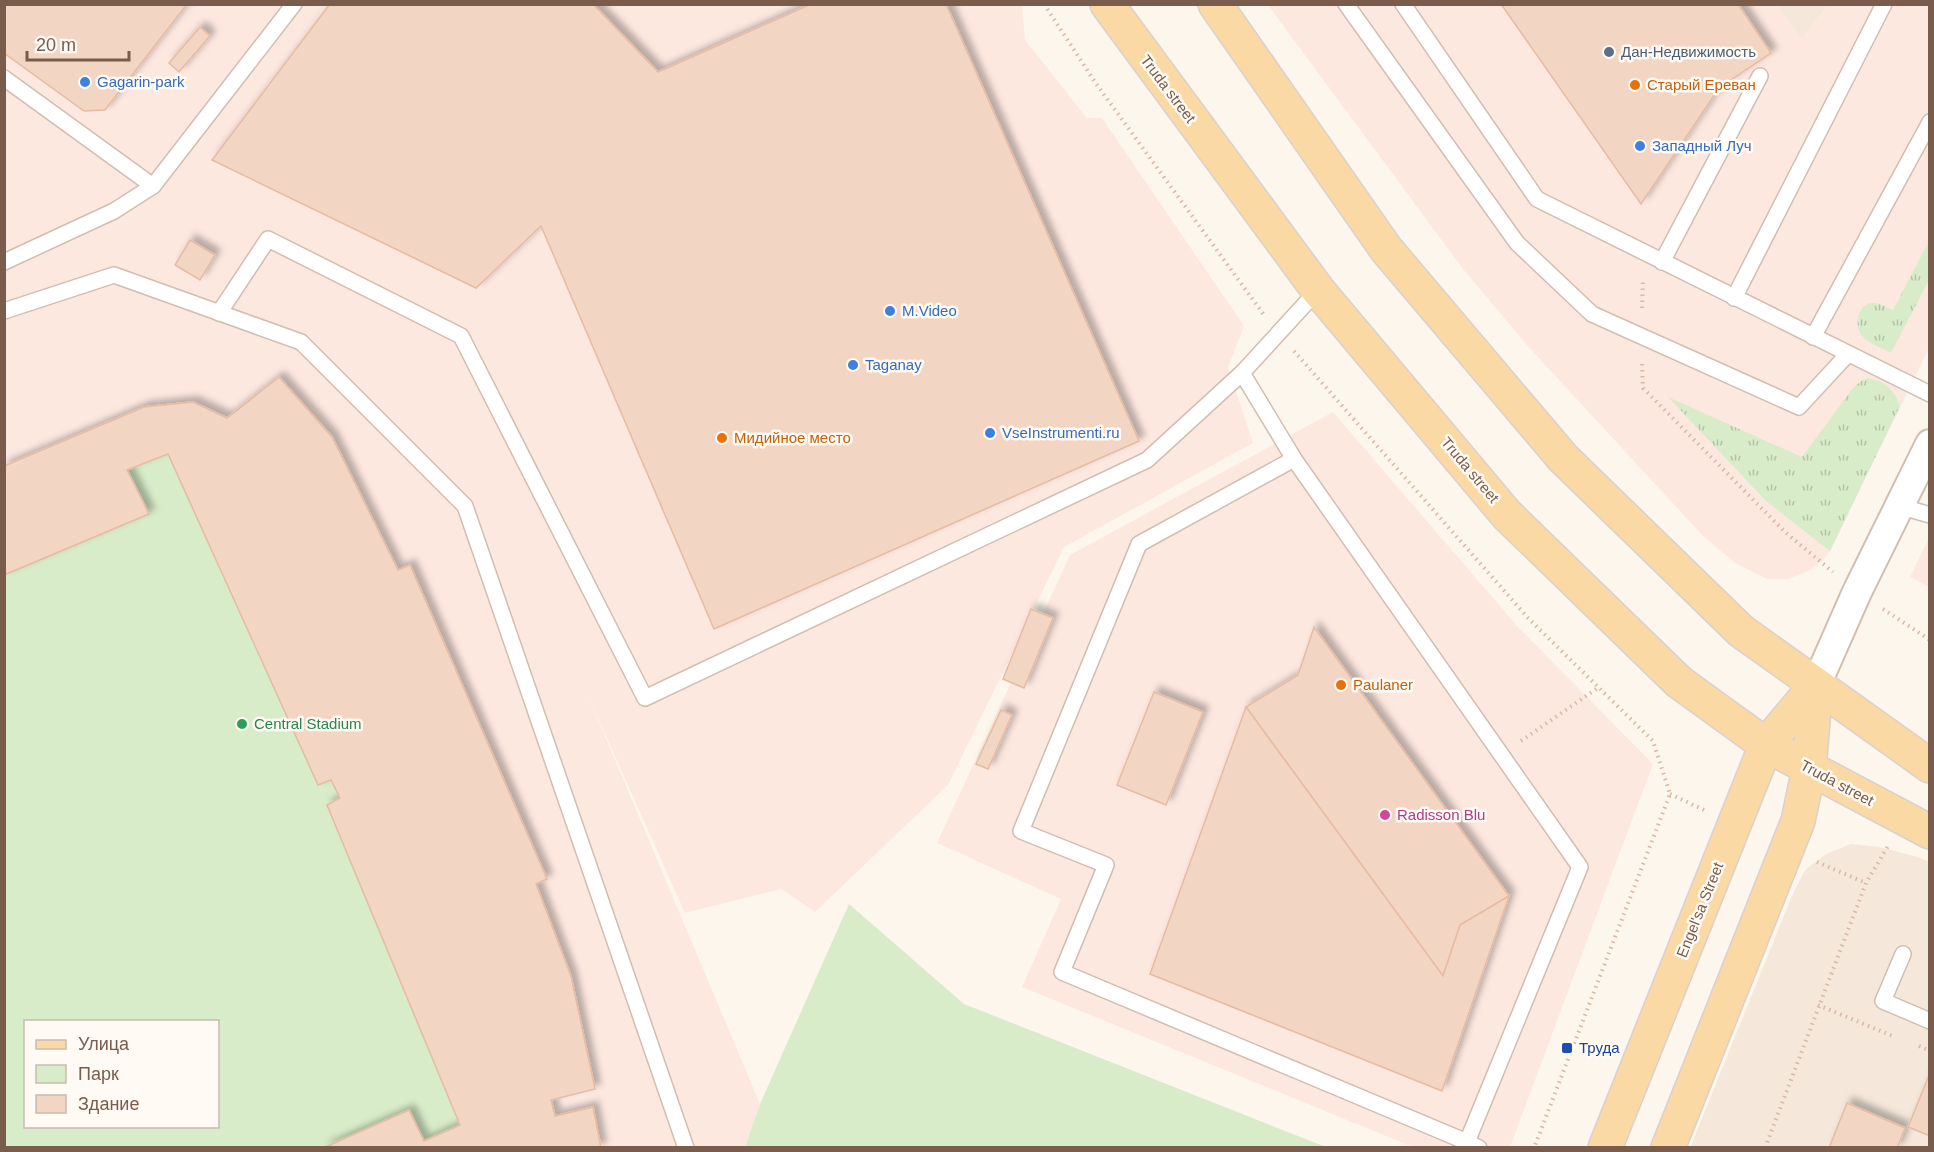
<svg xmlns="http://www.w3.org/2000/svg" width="1934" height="1152" font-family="Helvetica,sans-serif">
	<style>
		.residential { fill: #f5e8da }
		.commercial { fill: #fde8e0; fill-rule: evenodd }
		.grass { fill: url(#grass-tufts) }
		.park { fill: #d8ecc9; fill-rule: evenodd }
		.building { fill: #f3d5c3; stroke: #e6bba3; stroke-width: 1.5; filter: url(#shadow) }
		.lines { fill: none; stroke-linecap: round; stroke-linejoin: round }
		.service-casing { stroke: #d1beb0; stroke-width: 18 }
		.minor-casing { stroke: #d1beb0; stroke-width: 32 }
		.primary-casing { stroke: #dad1cd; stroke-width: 36 }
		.path { stroke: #d9b8a5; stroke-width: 4; stroke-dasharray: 1.5 4.5; stroke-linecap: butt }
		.service { stroke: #fff; stroke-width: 15 }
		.minor { stroke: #fff; stroke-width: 28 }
		.primary { stroke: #fbd9a5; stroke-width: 33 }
		.service-dot { fill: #5c6f8a; stroke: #fffaf3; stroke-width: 2 }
		.shop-dot { fill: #3f7fe0; stroke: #fffaf3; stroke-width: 2 }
		.food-dot { fill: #e8710a; stroke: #fffaf3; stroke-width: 2 }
		.leisure-dot { fill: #2e9e5b; stroke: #fffaf3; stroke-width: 2 }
		.hotel-dot { fill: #d1479c; stroke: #fffaf3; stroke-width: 2 }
		.transit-dot { fill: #1a4fb4; stroke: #fffaf3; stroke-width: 2 }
		.labels { text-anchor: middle; stroke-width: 5; stroke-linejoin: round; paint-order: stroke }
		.service-label { font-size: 15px; fill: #4e5e75; stroke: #fffaf3; text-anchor: start }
		.shop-label { font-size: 15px; fill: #366cbe; stroke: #fffaf3; text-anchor: start }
		.food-label { font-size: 15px; fill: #c56008; stroke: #fffaf3; text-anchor: start }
		.street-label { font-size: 15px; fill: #7a5c4d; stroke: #fffaf3 }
		.leisure-label { font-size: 15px; fill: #27864d; stroke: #fffaf3; text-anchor: start }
		.hotel-label { font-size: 15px; fill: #b23c85; stroke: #fffaf3; text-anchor: start }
		.transit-label { font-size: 15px; fill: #164399; stroke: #fffaf3; text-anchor: start }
	</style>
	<defs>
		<pattern id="grass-tufts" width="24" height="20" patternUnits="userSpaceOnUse" patternTransform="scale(1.5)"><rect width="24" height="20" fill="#d8ecc9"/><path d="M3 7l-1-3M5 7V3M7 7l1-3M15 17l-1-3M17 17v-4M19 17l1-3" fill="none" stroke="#b4c2a5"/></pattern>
		<filter id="shadow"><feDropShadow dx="5.5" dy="-5.5" stdDeviation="3" flood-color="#0004"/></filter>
	</defs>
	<rect width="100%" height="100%" fill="#fdf6ec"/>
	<!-- residential -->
	<g class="residential">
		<path d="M1776 5H1828L1802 40Z"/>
		<path d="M1851 844 1879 847 1918 857 1929 862V1147L1690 1148 1791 898 1805 870 1826 854Z"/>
	</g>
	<!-- commercial -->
	<g class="commercial">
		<path d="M5 5H325L297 44 327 5H1022L1025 40 1087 118H1102L1244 326 1228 367 1253 443 1064 547 948 785 815 912 781 889 685 913 589 698 760 1104 745 1147 5 1148ZM26 1022H218V1126H26Z"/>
		<path d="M1268 5H1777L1802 40 1828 5H1929V348L1830 551 1822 561 1808 571 1789 579H1767L1735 563 1703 536 1526 344 1463 269Z"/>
		<path d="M1333 412 1518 627 1653 764 1510 1147H1413L1022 987 1061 899 937 843 1070 555Z"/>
		<path d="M1929 538 1930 587H1929L1910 577Z"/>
	</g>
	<!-- grass -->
	<g class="grass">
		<path d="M1929 241V280L1891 353C1882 348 1869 344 1862 336 1854 327 1857 307 1870 303 1878 301 1887 308 1893 310Z"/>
		<path d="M1868 378C1885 381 1895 390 1900 406L1830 551 1766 501 1668 397 1802 457 1852 389 1861 381Z"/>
	</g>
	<!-- park -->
	<g class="park">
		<path d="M279 377 332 437 398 569 410 565 547 879 536 885 571 976 595 1089 551 1100 555 1115 593 1107 601 1147 5 1148V466L144 407 193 402 227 418ZM26 1022H218V1126H26Z"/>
		<path d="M849 904 964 1004 1326 1147H745L760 1104Z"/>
	</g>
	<!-- building -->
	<g class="building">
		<path d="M4 4H187L105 110 84 111 4 53Z"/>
		<path d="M330 4H593L658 72 811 4H946L1139 441 714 629 541 226 476 288 212 160Z"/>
		<path d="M1501 4H1738L1771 53 1719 88 1641 204Z"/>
		<path d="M200 27 210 36 179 72 169 63Z"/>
		<path d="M190 240 215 255 200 280 175 265Z"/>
		<path d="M279 377 332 437 398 570 410 565 547 879 536 884 571 976 595 1089 551 1100 555 1116 593 1107 601 1148H323L409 1110 424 1141 460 1125 327 805 340 798 331 780 318 785 168 454 127 470 149 514 4 575V466L144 407 193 402 227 418Z"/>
		<path d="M1031 609 1053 618 1024 688 1003 679Z"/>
		<path d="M1314 627 1509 896 1460 925 1443 976 1246 707 1298 675Z"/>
		<path d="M1154 692 1203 712 1166 805 1117 785Z"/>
		<path d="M1246 707 1443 976 1460 925 1509 896 1442 1091 1150 974Z"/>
		<path d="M1001 710 1012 715 988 769 976 764Z"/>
		<path d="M1930 1073V1136L1908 1127Z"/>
		<path d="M1847 1103 1905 1128 1897 1148H1829Z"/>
	</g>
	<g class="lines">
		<!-- service casing -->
		<g class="service-casing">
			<g id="service">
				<path d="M1346 4 1517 243 1592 314 1799 407 1848 354"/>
				<path d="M1403 4 1537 199 1930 394"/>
				<path d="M4 78 153 186"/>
				<path d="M4 262 114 211 153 186 294 4"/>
				<path d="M1662 262 1760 76"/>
				<path d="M1318 290 1242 373 1294 459 1580 867 1467 1142 1479 1148"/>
				<path d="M1734 298 1884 4"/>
				<path d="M4 311 114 275 301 342 465 506 686 1148"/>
				<path d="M219 313 268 239 461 336 645 698 1147 460 1242 373"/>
				<path d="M1813 337 1930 122"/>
				<path d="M1294 459 1139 544 1021 831 1106 865 1062 972 1467 1142"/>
				<path d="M1899 506 1930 515"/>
				<path d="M1903 954 1883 1001 1930 1021"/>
			</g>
		</g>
		<!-- minor casing -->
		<g class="minor-casing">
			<path id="minor" d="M1816 685 1857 592 1930 444"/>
		</g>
		<!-- primary casing -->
		<g class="primary-casing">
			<g id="primary">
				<path d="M1107 4 1318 290 1507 515 1679 682 1766 745 1930 832"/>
				<path d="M1215 4 1386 249 1563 458 1741 631 1930 766"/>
				<path d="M1605 1148 1766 745 1816 685"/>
				<path d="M1668 1148 1798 821 1809 769 1816 685"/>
			</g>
		</g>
		<!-- path -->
		<g class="path">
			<path d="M1044 4 1097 85 1264 315"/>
			<path d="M1642 308 1643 280"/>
			<path d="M1294 351 1528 618 1653 741 1670 794 1534 1148"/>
			<path d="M1642 364 1643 388 1785 532 1833 572"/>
			<path d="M1883 609 1930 640"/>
			<path d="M1521 741 1599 687"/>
			<path d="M1670 794 1704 810"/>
			<path d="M1817 862 1866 883"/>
			<path d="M1818 1005 1895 1037"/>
			<path d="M1919 1046 1930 1051"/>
			<path d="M1765 1148 1866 883 1888 846"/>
		</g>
		<!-- service -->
		<use href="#service" class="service"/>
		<!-- minor -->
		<use href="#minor" class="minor"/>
		<!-- primary -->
		<use href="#primary" class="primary"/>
	</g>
	<!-- markers -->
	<circle class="service-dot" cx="1609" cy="52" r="6"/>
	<g class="shop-dot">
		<circle cx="85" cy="82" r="6"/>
		<circle cx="1640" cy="146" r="6"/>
		<circle cx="890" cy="311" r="6"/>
		<circle cx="853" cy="365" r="6"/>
		<circle cx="990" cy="433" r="6"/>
	</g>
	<g class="food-dot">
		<circle cx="1635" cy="85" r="6"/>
		<circle cx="722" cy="438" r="6"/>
		<circle cx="1341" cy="685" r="6"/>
	</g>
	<circle class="leisure-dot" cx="242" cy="724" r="6"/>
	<circle class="hotel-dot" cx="1385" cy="815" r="6"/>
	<rect class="transit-dot" x="1561" y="1042" width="12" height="12" rx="3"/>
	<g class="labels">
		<!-- service labels -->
		<g class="service-label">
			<text x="1621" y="57">Дан-Недвижимость</text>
		</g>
		<!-- shop labels -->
		<g class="shop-label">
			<text x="97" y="87">Gagarin-park</text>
			<text x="1652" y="151">Западный Луч</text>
			<text x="902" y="316">M.Video</text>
			<text x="865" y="370">Taganay</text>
			<text x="1002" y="438">VseInstrumenti.ru</text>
		</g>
		<!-- food labels -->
		<g class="food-label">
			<text x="1647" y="90">Старый Ереван</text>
			<text x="734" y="443">Мидийное место</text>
			<text x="1353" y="690">Paulaner</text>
		</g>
		<!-- street labels -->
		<g class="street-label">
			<text transform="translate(1168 89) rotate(53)" y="5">Truda street</text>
			<text transform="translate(1470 470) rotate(50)" y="5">Truda street</text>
			<text transform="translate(1837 783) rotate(28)" y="5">Truda street</text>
			<text transform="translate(1700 910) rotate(-68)" y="5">Engel'sa Street</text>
		</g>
		<!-- leisure labels -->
		<g class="leisure-label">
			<text x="254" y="729">Central Stadium</text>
		</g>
		<!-- hotel labels -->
		<g class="hotel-label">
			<text x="1397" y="820">Radisson Blu</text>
		</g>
		<!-- transit labels -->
		<g class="transit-label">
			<text x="1579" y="1053">Труда</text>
		</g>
	</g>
	<!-- border -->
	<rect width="1934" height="1152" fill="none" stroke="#7a5c4d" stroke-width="12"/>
	<!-- legend -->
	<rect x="24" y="1020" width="195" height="108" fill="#fffaf3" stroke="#cabbb1" stroke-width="1.5"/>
	<rect x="36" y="1040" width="30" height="9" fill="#fbd9a5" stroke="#cabbb1" stroke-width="1.5"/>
	<text x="78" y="1050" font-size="18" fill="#7a5c4d">Улица</text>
	<rect x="36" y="1065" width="30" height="18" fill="#d8ecc9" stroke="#cabbb1" stroke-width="1.5"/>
	<text x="78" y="1080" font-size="18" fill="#7a5c4d">Парк</text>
	<rect x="36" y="1095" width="30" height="18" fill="#f3d5c3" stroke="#cabbb1" stroke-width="1.5"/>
	<text x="78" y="1110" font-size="18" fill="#7a5c4d">Здание</text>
	<!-- scale -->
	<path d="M27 51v9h102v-9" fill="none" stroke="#7a5c4d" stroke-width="3"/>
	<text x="36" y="51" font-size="18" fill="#7a5c4d" stroke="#fffaf3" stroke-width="4.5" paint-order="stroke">20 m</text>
</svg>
